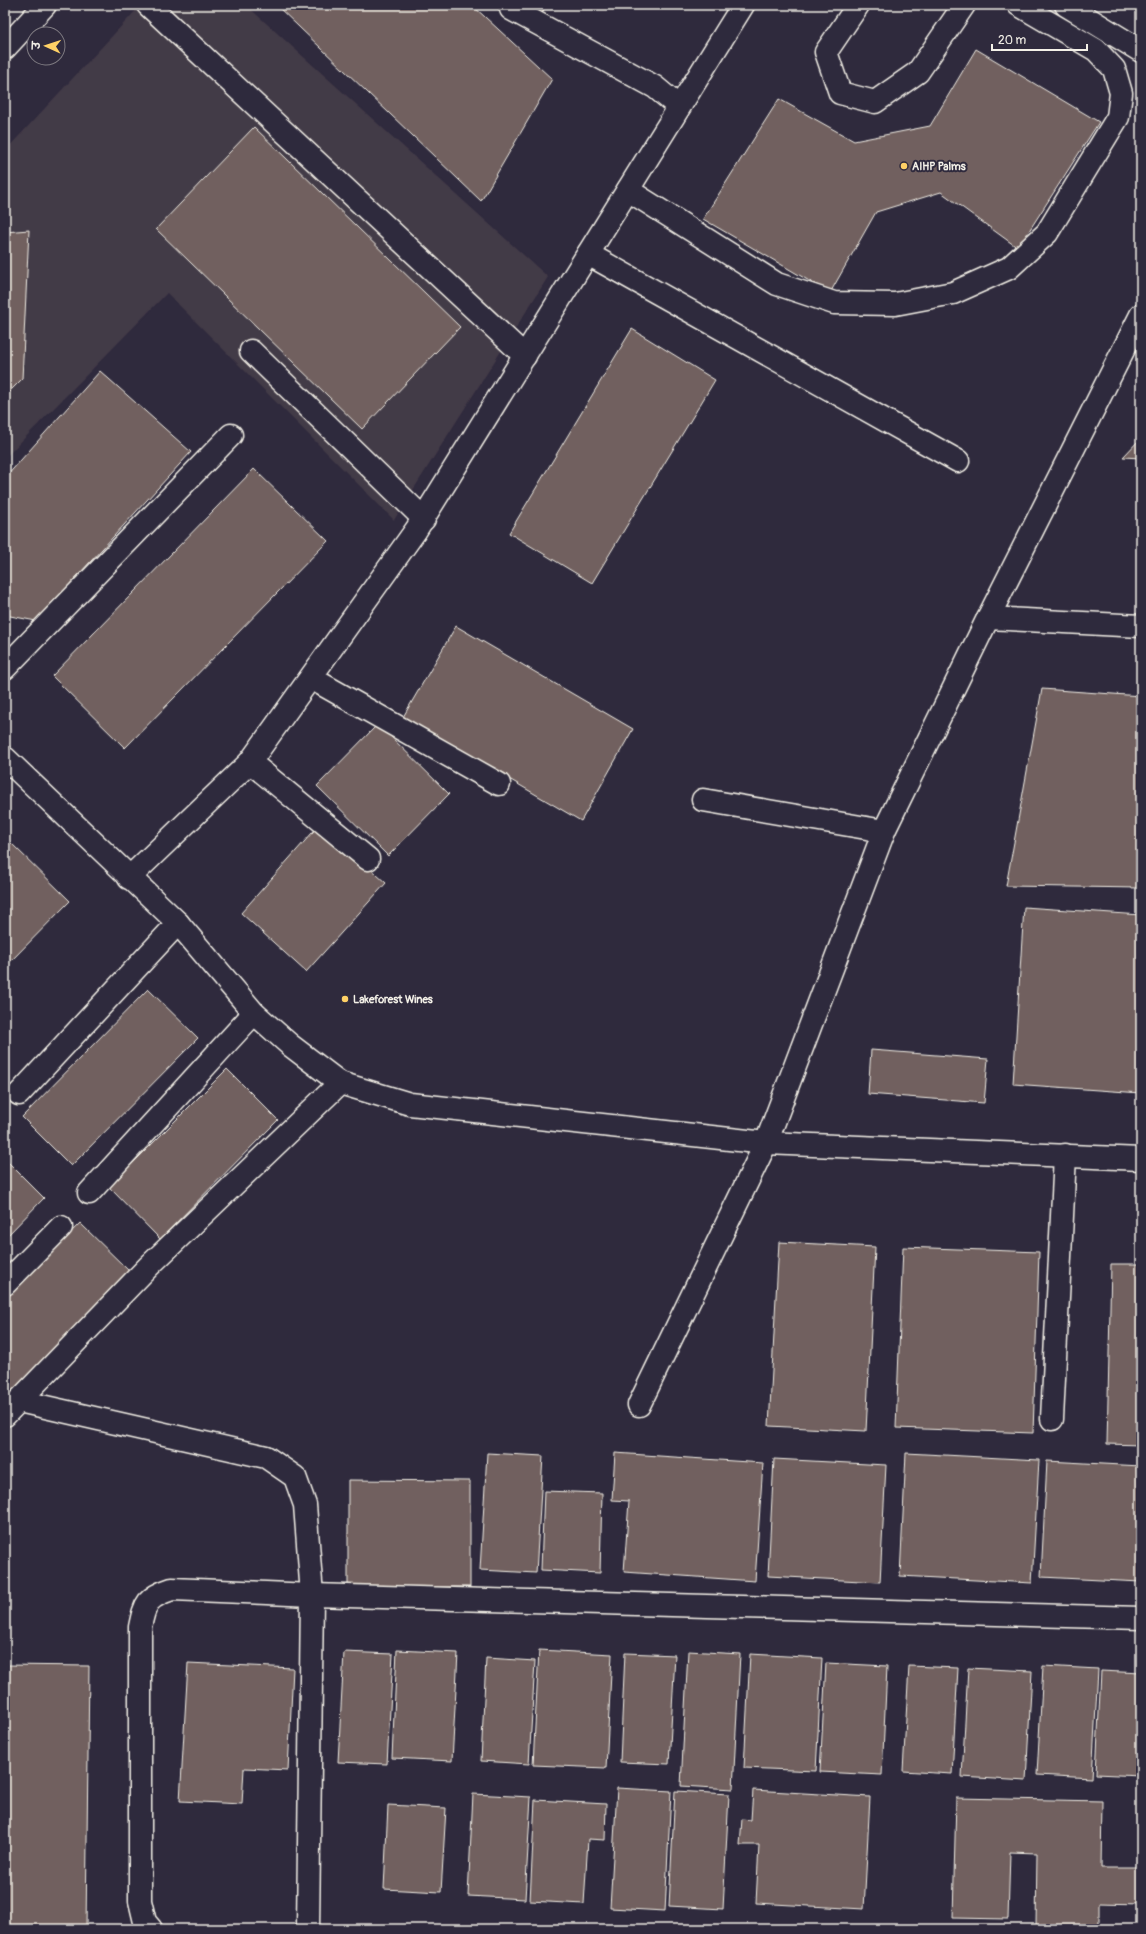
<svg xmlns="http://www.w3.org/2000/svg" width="1146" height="1934" font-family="Pangolin,'Playpen Sans Deva',sans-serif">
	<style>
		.built { fill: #433a47 }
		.building { fill: #71605e; stroke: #f4f1e8 }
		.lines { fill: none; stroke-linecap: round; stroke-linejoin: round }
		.minor-casing { stroke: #f4f1e8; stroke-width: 25 }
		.minor { stroke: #2f2a3d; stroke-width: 22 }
		.poi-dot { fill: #ffd166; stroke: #2f2a3d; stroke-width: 1.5 }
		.labels { text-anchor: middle; stroke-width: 4; stroke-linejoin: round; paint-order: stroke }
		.poi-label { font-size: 11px; font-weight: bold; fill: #f4f1e8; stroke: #2f2a3d; text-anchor: start }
	</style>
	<rect width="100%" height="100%" fill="#2f2a3d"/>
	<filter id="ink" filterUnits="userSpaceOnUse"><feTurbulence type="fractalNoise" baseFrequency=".025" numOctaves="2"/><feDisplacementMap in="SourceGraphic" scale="8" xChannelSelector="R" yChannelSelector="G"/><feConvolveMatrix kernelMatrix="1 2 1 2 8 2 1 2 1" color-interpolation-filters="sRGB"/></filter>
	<g filter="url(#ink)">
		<!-- built -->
		<path class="built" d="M141 5H246L548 277 394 520 167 293 5 458V151Z"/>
		<!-- building -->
		<g class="building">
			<path d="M276 5H472L552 79 481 201Z"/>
			<path d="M522 5H549L536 18Z"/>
			<path d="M976 49 1099 122 1018 248 941 192 876 212 830 293 703 219 779 99 854 141 930 126Z"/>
			<path d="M254 127 460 327 362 429 156 229Z"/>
			<path d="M29 230 22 379 5 396V232Z"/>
			<path d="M632 329 715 380 592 583 509 533Z"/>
			<path d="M100 371 191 452 36 621 5 615V478Z"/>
			<path d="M1141 438V458L1123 457Z"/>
			<path d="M254 469 328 541 125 748 52 676Z"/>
			<path d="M456 626 633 729 581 821 403 717Z"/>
			<path d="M1042 689 1141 696V888L1006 886Z"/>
			<path d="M378 724 449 794 388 856 317 786Z"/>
			<path d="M320 824 386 883 306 972 241 913Z"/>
			<path d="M9 841 70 901 5 967V845Z"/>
			<path d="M1024 907 1141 915V1093L1013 1084Z"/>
			<path d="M148 989 198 1038 71 1166 22 1117Z"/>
			<path d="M871 1050 988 1059 984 1103 868 1094Z"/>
			<path d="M227 1069 278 1120 160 1239 109 1187Z"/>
			<path d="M5 1159 44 1198 5 1238Z"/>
			<path d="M80 1223 131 1273 5 1401V1300Z"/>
			<path d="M779 1242 875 1247 866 1431 769 1426Z"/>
			<path d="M903 1247 1039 1252 1033 1433 896 1428Z"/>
			<path d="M1111 1264H1141V1445L1107 1444Z"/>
			<path d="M487 1453 543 1456 536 1573 480 1570Z"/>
			<path d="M615 1453 763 1463 755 1581 624 1572 629 1501 612 1500Z"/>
			<path d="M906 1453 1039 1460 1032 1583 900 1576Z"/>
			<path d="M774 1459 886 1465 880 1582 768 1576Z"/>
			<path d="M1047 1461 1141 1466V1582L1041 1577Z"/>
			<path d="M348 1480 470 1481V1587H348Z"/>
			<path d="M544 1491 602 1493 600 1573 541 1570Z"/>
			<path d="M397 1650 458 1653 452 1761 392 1758Z"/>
			<path d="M539 1650 612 1654 606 1768 533 1765Z"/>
			<path d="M688 1651 740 1654 733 1789 681 1786Z"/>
			<path d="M344 1652 393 1654 387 1764 338 1762Z"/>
			<path d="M625 1653 675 1655 669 1764 620 1762Z"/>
			<path d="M750 1654 822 1658 816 1771 744 1768Z"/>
			<path d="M486 1658 535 1661 529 1764 481 1761Z"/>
			<path d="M188 1663 293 1668 288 1770 244 1768 242 1804 180 1801Z"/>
			<path d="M826 1663 887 1666 882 1775 820 1772Z"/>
			<path d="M5 1665 89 1666 86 1929H5Z"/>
			<path d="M909 1666 958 1668 952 1774 903 1771Z"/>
			<path d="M1043 1666 1098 1669 1092 1778 1037 1775Z"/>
			<path d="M968 1668 1032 1671 1026 1781 962 1777Z"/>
			<path d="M1101 1671 1141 1673V1776L1096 1774Z"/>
			<path d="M617 1788 671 1791 665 1911 610 1908Z"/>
			<path d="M753 1790 870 1797 864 1909 756 1903 759 1845H740L742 1819 751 1820Z"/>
			<path d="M675 1791 729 1794 723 1909 669 1906Z"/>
			<path d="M473 1794 531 1797 525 1899 468 1896Z"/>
			<path d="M956 1798 1102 1801 1101 1868H1141V1904L1099 1903V1928L1036 1927 1037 1853 1010 1852 1008 1919 953 1918Z"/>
			<path d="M535 1800 606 1804 605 1840 588 1839 584 1904 530 1901Z"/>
			<path d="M388 1805 446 1808 441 1892 384 1889Z"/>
		</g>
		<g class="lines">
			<!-- minor casing -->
			<g class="minor-casing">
				<g id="minor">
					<path d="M148 5 525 356"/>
					<path d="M858 5 826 52 840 93 875 102 918 72 964 5"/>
					<path d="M1066 5 1141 51"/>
					<path d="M511 9 655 87 679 107"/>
					<path d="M5 48 45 5"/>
					<path d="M628 190 777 284 834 303 895 304 953 293 1009 268 1047 233 1118 117 1121 93 1114 69 1096 50 1019 5"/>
					<path d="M588 254 958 461"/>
					<path d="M251 351 424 519"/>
					<path d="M988 618 1141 626"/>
					<path d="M5 668 231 435"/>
					<path d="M311 678 499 784"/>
					<path d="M5 758 178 923 254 1013 290 1045 340 1083 410 1104 766 1143 1141 1159"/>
					<path d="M250 762 368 859"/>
					<path d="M703 800 884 831"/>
					<path d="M129 878 250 762 416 530 743 5"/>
					<path d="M19 1094 178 923"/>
					<path d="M89 1193 254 1013"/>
					<path d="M5 1284 61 1227"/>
					<path d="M19 1401 266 1457 295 1477 305 1505 312 1595 308 1929"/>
					<path d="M639 1405 766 1143 884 831 988 618 1141 315"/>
					<path d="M5 1415 149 1266 340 1083"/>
					<path d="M1052 1419 1065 1155"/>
					<path d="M151 1929 145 1922 140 1901V1627C145 1603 147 1597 172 1589L312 1595 1141 1618"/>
				</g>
			</g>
			<!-- minor -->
			<use href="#minor" class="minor"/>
		</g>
	</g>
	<!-- markers -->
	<g class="poi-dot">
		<circle cx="904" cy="166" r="4"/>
		<circle cx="345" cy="999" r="4"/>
	</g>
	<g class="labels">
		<!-- poi labels -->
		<g class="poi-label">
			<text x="912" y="170">AIHP Palms</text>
			<text x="353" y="1003">Lakeforest Wines</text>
		</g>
	</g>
	<!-- margin -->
	<rect width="1146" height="1934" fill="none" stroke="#2f2a3d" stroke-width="20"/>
	<rect x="10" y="10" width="1126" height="1914" fill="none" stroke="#f4f1e8" stroke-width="1.5" filter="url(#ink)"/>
	<!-- north arrow -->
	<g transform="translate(46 46) rotate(273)"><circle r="19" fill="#2f2a3d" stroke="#7e7a81"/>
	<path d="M0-3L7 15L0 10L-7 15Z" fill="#ffd166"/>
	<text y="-6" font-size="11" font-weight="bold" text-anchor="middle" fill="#f4f1e8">उ</text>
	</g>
	<!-- scale -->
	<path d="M992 44v6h95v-6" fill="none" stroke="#f4f1e8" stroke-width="2"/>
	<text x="998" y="44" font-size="12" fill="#f4f1e8" stroke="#2f2a3d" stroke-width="3" paint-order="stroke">20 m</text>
</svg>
